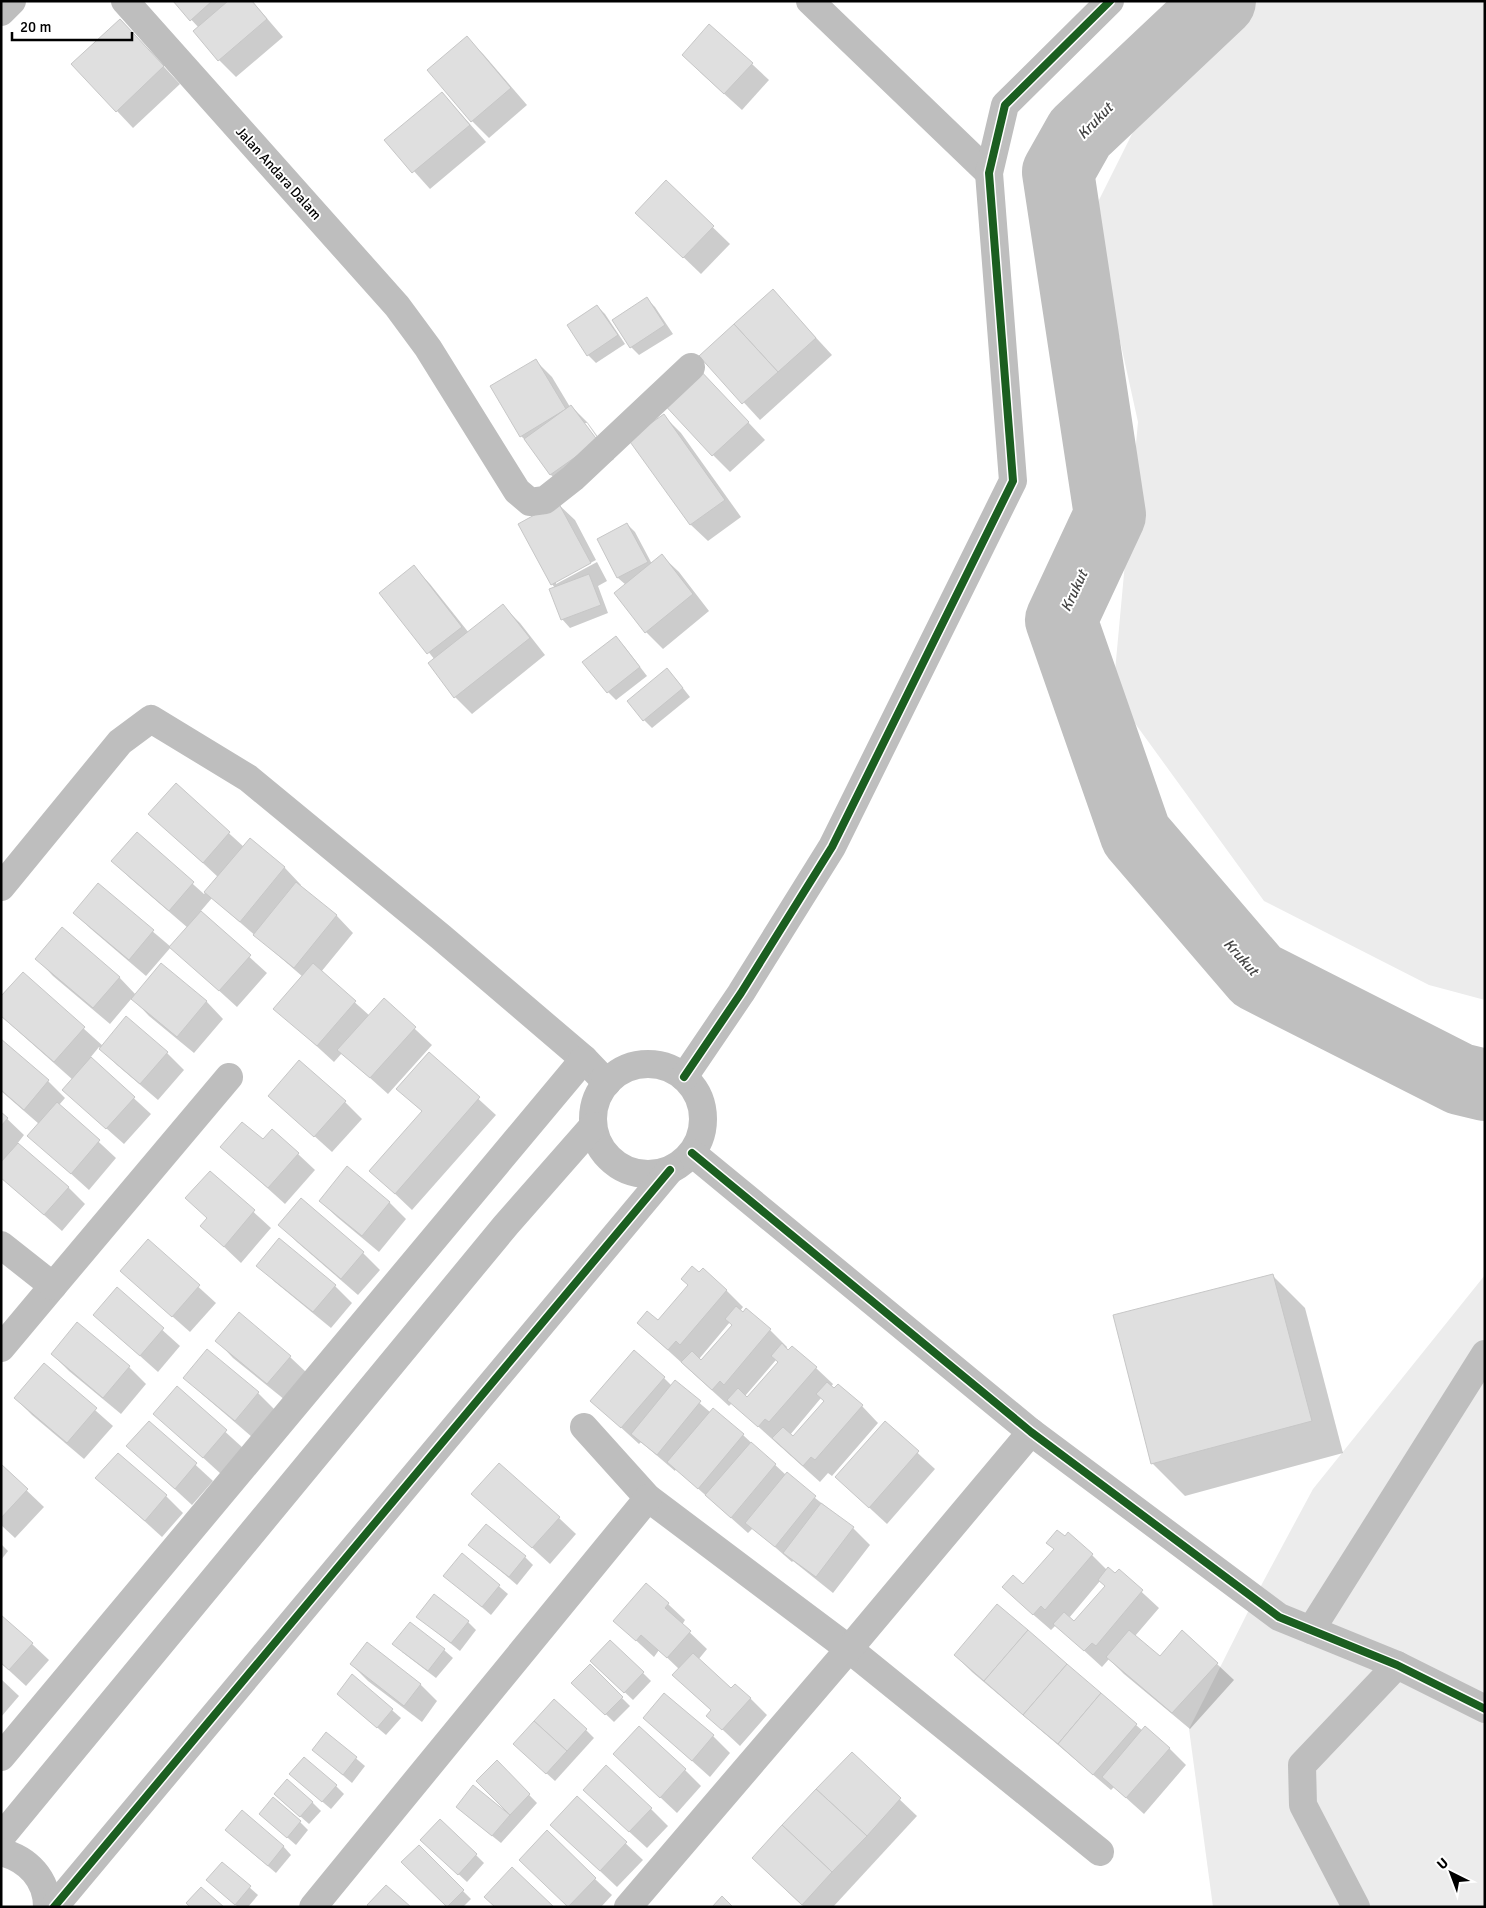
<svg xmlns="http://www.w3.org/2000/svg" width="1486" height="1908" font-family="Signika,sans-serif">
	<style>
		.green { fill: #ececec }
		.shadow { fill: #0003; fill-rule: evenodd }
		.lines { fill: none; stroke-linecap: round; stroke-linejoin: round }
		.river { stroke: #bfbfbf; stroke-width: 72 }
		.building { fill: #dfdfdf; stroke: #c7c7c7 }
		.minor { stroke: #bebebe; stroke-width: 28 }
		.cycleway-casing { stroke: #fff; stroke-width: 11 }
		.cycleway { stroke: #1b5e20; stroke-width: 8 }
		.labels { text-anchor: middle; stroke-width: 4; stroke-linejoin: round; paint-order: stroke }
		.street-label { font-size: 14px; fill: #000; stroke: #fff }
		.water-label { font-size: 15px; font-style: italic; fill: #444; stroke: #fff }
	</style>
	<rect width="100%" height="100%" fill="#fff"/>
	<!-- green -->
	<g class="green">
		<path d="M1250 1H1485V1000L1429 985 1264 901 1113 693 1138 422 1092 214 1148 102Z"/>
		<path d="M1485 1275V1907H1213L1189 1729 1263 1582 1313 1489Z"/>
	</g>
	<!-- shadow -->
	<g class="shadow">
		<path d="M174 1H252L283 37 236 77 219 60 199 28Z"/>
		<path d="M137 38 180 84 133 128 117 111Z"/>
		<path d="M467 38 484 55 527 105 489 138 472 121Z"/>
		<path d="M752 64 769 80 742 110 700 72Z"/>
		<path d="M442 93 486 142 430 189 386 140Z"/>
		<path d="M666 182 730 244 701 274 654 229Z"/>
		<path d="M773 291 832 355 760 420 701 356Z"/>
		<path d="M647 299 655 307 673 334 639 355 631 347 614 320Z"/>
		<path d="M597 306 605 314 625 344 596 363 588 355Z"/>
		<path d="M536 361 552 377 570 407 571 406 588 423 614 459 568 491 551 475 529 444 521 436ZM583 423H587L603 446 601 447Z"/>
		<path d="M714 386 765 440 730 472 713 455Z"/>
		<path d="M664 416 681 433 741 517 708 541 691 525 630 439Z"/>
		<path d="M558 504 575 520 596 560 556 581V584L597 562 607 581 598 586 608 613 570 628 562 619 555 588 552 584Z"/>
		<path d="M627 524 635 532 652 564 662 556 679 572 709 611 663 649 646 632 626 585 618 578 598 539Z"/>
		<path d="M414 567 430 584 469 633 503 606 520 623 545 655 472 714 455 697 435 660 381 593Z"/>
		<path d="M624 646 647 676 616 700 608 692Z"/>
		<path d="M675 678 690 697 652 728 644 720Z"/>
		<path d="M176 785 244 847 250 840 285 868 301 885 300 886 337 916 353 933 321 972 370 1016 384 1000 432 1045 388 1094 342 1053 334 1062 275 1008 303 977 212 898 200 912 267 973 237 1007 171 947 188 928 130 878 113 861 137 834 204 894 218 877 150 814Z"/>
		<path d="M98 885 171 947 146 976 91 929 74 913Z"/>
		<path d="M37 959 119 977 136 995 161 965 207 1002 223 1019 194 1053 149 1016 132 998 110 1024 53 976Z"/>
		<path d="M23 974 103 1046 167 1053 184 1070 158 1100 117 1065 99 1047 90 1058 151 1114 124 1144 81 1106 73 1080 1 1016Z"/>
		<path d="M1 1041 48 1081 65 1098 59 1105 116 1158 89 1190 29 1136 39 1124 1 1091Z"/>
		<path d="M429 1054 496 1115 412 1210 371 1171 423 1112 398 1089Z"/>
		<path d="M270 1096 345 1102 362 1119 332 1152Z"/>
		<path d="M1 1113 24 1135 17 1144 69 1188 85 1204 62 1231 1 1177Z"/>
		<path d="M263 1141 298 1154 315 1170 285 1204 222 1147Z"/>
		<path d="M210 1172 271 1228 241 1263 202 1226 208 1219Z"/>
		<path d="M320 1201 389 1202 406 1219 379 1252 337 1217Z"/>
		<path d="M280 1225 363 1253 380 1270 358 1295 297 1242Z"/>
		<path d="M148 1241 216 1303 190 1332 139 1287Z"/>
		<path d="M258 1265 335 1286 352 1303 331 1328 275 1282Z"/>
		<path d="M1272 1275 1305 1308 1343 1453 1185 1496 1152 1463Z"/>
		<path d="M117 1289 180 1346 158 1372 94 1315Z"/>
		<path d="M726 1290 743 1307 740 1311 743 1314 747 1310 770 1330 787 1347 786 1349 816 1368 833 1384 831 1387 862 1406 878 1423 832 1476 828 1473 820 1482 732 1403 729 1406 638 1323 658 1322ZM730 1322 734 1326 702 1362 699 1359ZM776 1360 780 1363 747 1399 745 1396ZM821 1398 825 1401 793 1438 790 1435Z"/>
		<path d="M217 1341 290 1357 307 1373 285 1400 233 1358Z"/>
		<path d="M52 1354 129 1367 146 1384 121 1414 69 1371Z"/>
		<path d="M44 1365 113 1426 84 1459 32 1415 15 1398Z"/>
		<path d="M185 1378 258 1393 275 1410 252 1437 202 1394Z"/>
		<path d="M664 1378 672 1386 675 1382 710 1412 713 1410 743 1435 786 1475 853 1528 870 1545 833 1593 793 1561 792 1562 753 1528 748 1533 676 1469 675 1471 641 1442 639 1444 592 1401Z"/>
		<path d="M177 1388 243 1448 221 1474 155 1414Z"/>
		<path d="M149 1422 213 1481 192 1505 128 1446Z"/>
		<path d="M885 1423 935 1469 887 1524 836 1477Z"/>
		<path d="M1 1466 44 1507 15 1538 1 1525Z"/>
		<path d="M97 1478 166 1496 183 1513 162 1537Z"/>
		<path d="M473 1494 559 1518 576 1534 550 1564Z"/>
		<path d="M1 1544 8 1551 1 1560Z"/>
		<path d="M470 1545 525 1557 533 1565 517 1585Z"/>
		<path d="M462 1555 508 1594 491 1615 445 1576Z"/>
		<path d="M1092 1555 1107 1570 1115 1574 1119 1571 1159 1608 1135 1636 1160 1658 1217 1664 1234 1680 1190 1729 1124 1674 1109 1659 1102 1667 1056 1625 1051 1630 1021 1604 1023 1586ZM1100 1581 1106 1586 1074 1623 1069 1618Z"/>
		<path d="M668 1604 685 1620 682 1625 707 1649 698 1660 731 1690 750 1698 767 1715 740 1746 708 1716 712 1711 673 1675 679 1669 659 1650 654 1657 615 1621Z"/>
		<path d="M418 1617 468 1622 476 1630 460 1651Z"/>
		<path d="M32 1644 49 1660 26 1686 1 1663Z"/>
		<path d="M367 1644 421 1685 437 1701 422 1722 368 1681 351 1664Z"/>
		<path d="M444 1650 453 1658 436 1678 402 1652Z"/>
		<path d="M955 1655 1136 1725 1143 1731 1169 1748 1186 1765 1144 1814 1114 1787 1111 1790 972 1672Z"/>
		<path d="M590 1666 630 1706 614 1722 573 1683Z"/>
		<path d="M600 1669 643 1673 651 1681 633 1700Z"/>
		<path d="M353 1676 401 1718 386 1735 347 1702Z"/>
		<path d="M1 1679 19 1696 1 1717Z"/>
		<path d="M664 1694 713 1736 730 1753 710 1777 644 1718Z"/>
		<path d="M586 1730 594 1738 555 1781 523 1752Z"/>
		<path d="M327 1734 365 1766 352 1783 313 1750Z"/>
		<path d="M614 1754 685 1770 701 1786 677 1813Z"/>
		<path d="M852 1754 917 1816 833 1907H804L770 1875Z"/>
		<path d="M497 1762 537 1803 501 1843 466 1815 509 1813Z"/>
		<path d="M299 1782 336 1786 344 1794 331 1809Z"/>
		<path d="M577 1797 643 1860 617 1887 551 1825Z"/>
		<path d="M284 1802H312L321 1811 309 1824Z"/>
		<path d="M601 1806 651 1809 668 1826 647 1848Z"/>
		<path d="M260 1814 300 1822 308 1830 296 1845Z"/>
		<path d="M235 1838 283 1846 291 1855 276 1873Z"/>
		<path d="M419 1847 471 1899 463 1907H448L403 1862Z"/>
		<path d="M430 1848 476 1855 484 1863 467 1882Z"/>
		<path d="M521 1860 595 1879 612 1895 601 1907H569Z"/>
		<path d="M222 1863 258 1895 248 1907H238L216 1888Z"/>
	</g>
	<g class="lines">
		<!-- river -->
		<path class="river" d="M1220 1 1080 133 1058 172 1110 515 1061 620 1136 835 1257 976 1460 1079 1485 1085"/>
	</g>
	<!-- building -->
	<g class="building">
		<path d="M173 1H212L190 21Z"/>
		<path d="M228 1H252L267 19 218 61 193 31Z"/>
		<path d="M120 19 164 66 116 112 71 64Z"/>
		<path d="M709 24 753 63 724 94 682 55Z"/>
		<path d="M467 36 511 88 471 122 427 70Z"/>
		<path d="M442 92 470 125 412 173 384 140Z"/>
		<path d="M666 180 714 226 683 258 635 213Z"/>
		<path d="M773 289 816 338 778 372 734 324Z"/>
		<path d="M647 297 665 325 630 348 612 320Z"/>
		<path d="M597 305 618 335 587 356 567 325Z"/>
		<path d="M734 324 778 372 742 404 699 356Z"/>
		<path d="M536 359 566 409 520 437 490 386Z"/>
		<path d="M697 367 749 422 712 456 661 401Z"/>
		<path d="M571 405 598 441 550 475 524 439Z"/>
		<path d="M664 414 725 500 690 525 628 439Z"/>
		<path d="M558 502 591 563 551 585 518 524Z"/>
		<path d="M627 523 648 562 617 578 597 539Z"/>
		<path d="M662 554 693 594 645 633 614 593Z"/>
		<path d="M414 565 462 627 427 654 379 593Z"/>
		<path d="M589 574 601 605 561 620 549 589Z"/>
		<path d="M503 604 530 638 454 698 428 663Z"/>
		<path d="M616 636 640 667 607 693 582 662Z"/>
		<path d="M667 668 683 688 643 721 627 701Z"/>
		<path d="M176 783 230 832 203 863 148 814Z"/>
		<path d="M137 832 194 882 169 911 111 861Z"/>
		<path d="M250 838 285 867 240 922 204 892Z"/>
		<path d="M296 882 337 915 294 968 253 935Z"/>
		<path d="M98 883 154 930 129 960 73 913Z"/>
		<path d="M201 911 251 955 219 991 169 947Z"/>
		<path d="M62 927 120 977 93 1008 35 959Z"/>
		<path d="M161 963 207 1001 177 1037 131 999Z"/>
		<path d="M313 963 356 1001 317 1046 273 1009Z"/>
		<path d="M23 972 85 1027 54 1062 1 1016V996Z"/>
		<path d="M384 998 416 1027 370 1078 337 1050Z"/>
		<path d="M126 1016 168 1052 140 1084 99 1049Z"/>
		<path d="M1 1039 49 1080 24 1110 1 1090Z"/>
		<path d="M429 1052 480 1097 395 1194 369 1171 422 1111 396 1089Z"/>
		<path d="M91 1057 135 1097 106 1129 62 1090Z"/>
		<path d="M299 1060 346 1101 314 1137 268 1096Z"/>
		<path d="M57 1102 100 1140 71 1174 27 1136Z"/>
		<path d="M1 1112 8 1118 1 1126Z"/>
		<path d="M242 1122 263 1139 272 1129 299 1153 268 1188 220 1147Z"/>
		<path d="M18 1143 69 1187 44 1215 1 1178V1162Z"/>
		<path d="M347 1166 390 1202 362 1236 319 1201Z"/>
		<path d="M210 1171 255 1210 224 1247 200 1226 207 1218 185 1198Z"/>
		<path d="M301 1198 364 1252 341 1279 278 1225Z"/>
		<path d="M279 1238 336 1285 313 1312 256 1266Z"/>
		<path d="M148 1239 200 1285 172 1317 120 1271Z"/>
		<path d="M692 1266 699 1272 703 1268 727 1290 680 1345 676 1341 668 1350 637 1323 647 1311 658 1320 688 1285 681 1279Z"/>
		<path d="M1273 1274 1312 1421 1151 1464 1113 1315Z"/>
		<path d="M117 1287 164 1328 140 1356 93 1315Z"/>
		<path d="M736 1306 743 1312 746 1308 771 1329 724 1385 720 1381 712 1390 681 1362 692 1351 701 1360 732 1325 725 1319Z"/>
		<path d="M239 1312 291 1356 267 1384 215 1341Z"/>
		<path d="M77 1322 130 1366 103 1398 51 1354Z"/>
		<path d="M782 1343 788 1350 792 1346 817 1367 769 1422 765 1419 758 1427 727 1400 738 1388 747 1397 778 1362 771 1356Z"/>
		<path d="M207 1349 259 1392 235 1421 183 1378Z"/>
		<path d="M634 1350 665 1377 621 1428 590 1401Z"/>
		<path d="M44 1363 97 1408 67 1443 14 1398Z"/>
		<path d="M675 1380 701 1401 657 1455 631 1434Z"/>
		<path d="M827 1382 834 1388 838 1384 863 1405 815 1460 811 1457 803 1466 772 1438 783 1427 793 1436 824 1401 816 1394Z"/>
		<path d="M177 1386 227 1430 203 1458 153 1414Z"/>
		<path d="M713 1408 744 1434 698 1489 667 1462Z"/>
		<path d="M149 1421 197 1463 175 1489 126 1446Z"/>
		<path d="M885 1421 919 1451 869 1508 835 1477Z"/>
		<path d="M751 1442 776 1464 731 1518 705 1495Z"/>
		<path d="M118 1453 167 1495 145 1521 95 1478Z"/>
		<path d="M499 1463 560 1517 532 1548 471 1494Z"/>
		<path d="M1 1464 28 1489 1 1518Z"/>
		<path d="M787 1472 816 1496 775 1547 745 1523Z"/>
		<path d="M821 1503 854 1527 816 1577 783 1553Z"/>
		<path d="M486 1524 526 1556 509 1577 468 1545Z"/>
		<path d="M1057 1530 1065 1536 1068 1532 1093 1554 1045 1610 1041 1606 1033 1615 1002 1587 1013 1575 1023 1584 1054 1549 1046 1543Z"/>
		<path d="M462 1553 500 1585 482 1607 443 1576Z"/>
		<path d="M1108 1567 1115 1573 1119 1569 1143 1590 1096 1646 1092 1643 1084 1651 1053 1624 1064 1612 1074 1621 1105 1586 1098 1580Z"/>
		<path d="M646 1583 669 1603 665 1608 691 1631 667 1658 641 1635 636 1641 613 1621Z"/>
		<path d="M434 1594 469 1621 451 1643 416 1617Z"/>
		<path d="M997 1604 1028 1630 984 1681 954 1655Z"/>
		<path d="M1 1615 33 1643 9 1670 1 1663Z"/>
		<path d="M410 1622 445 1649 428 1671 392 1644Z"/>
		<path d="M1028 1630 1067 1664 1023 1715 984 1681Z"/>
		<path d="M1129 1630 1160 1656 1182 1630 1218 1663 1172 1713 1106 1657Z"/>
		<path d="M610 1640 644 1672 624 1693 590 1661Z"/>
		<path d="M367 1642 421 1684 404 1706 350 1664Z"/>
		<path d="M693 1653 731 1688 735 1684 751 1698 722 1730 706 1716 711 1710 672 1675Z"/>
		<path d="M590 1664 623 1697 605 1715 571 1683Z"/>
		<path d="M1067 1664 1101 1693 1058 1744 1023 1715Z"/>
		<path d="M352 1674 393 1709 377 1728 337 1694Z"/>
		<path d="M664 1693 714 1735 692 1761 643 1718Z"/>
		<path d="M1101 1693 1137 1724 1093 1775 1058 1744Z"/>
		<path d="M554 1699 587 1729 567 1751 534 1721Z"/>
		<path d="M534 1721 567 1751 546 1774 513 1744Z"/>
		<path d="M639 1726 686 1769 660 1798 613 1754Z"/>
		<path d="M1145 1726 1170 1748 1126 1798 1102 1777Z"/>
		<path d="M326 1732 357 1757 343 1775 312 1750Z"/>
		<path d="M852 1752 901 1798 867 1836 816 1789Z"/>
		<path d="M304 1757 337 1785 322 1802 289 1774Z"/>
		<path d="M497 1760 530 1794 510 1815 476 1781Z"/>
		<path d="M606 1765 652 1808 629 1832 583 1790Z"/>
		<path d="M287 1779 313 1802 300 1817 274 1794Z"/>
		<path d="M473 1785 510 1815 492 1836 456 1807Z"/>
		<path d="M816 1789 867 1836 832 1872 782 1825Z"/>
		<path d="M577 1796 627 1842 600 1871 550 1825Z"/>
		<path d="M273 1797 301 1821 287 1838 259 1814Z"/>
		<path d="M242 1810 284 1846 268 1866 225 1830Z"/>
		<path d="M440 1819 477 1854 458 1875 420 1840Z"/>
		<path d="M782 1825 832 1872 802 1905 752 1858Z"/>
		<path d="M547 1830 596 1878 568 1907 519 1860Z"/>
		<path d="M419 1845 464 1890 447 1907 401 1862Z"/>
		<path d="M222 1862 251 1886 235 1905 206 1880Z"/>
		<path d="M512 1867 554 1907H495L484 1897Z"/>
		<path d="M386 1885 411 1907H369L367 1905Z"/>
		<path d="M201 1887 224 1907H190L186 1903Z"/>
		<path d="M722 1896 733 1907H712Z"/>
	</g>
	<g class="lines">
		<!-- minor -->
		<g class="minor">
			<path d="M125 1 397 306 428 348 517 491 530 502 545 500 573 478 691 367"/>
			<path d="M810 1 989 173"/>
			<path d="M1 12 12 1"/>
			<path d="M1 887 120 742 151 719 248 778 441 937 584 1059 607 1083"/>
			<circle cx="648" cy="1119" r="55"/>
			<path d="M684 1077 741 993 832 847 1013 481 989 173 1005 105 1110 1"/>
			<path d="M692 1153 1031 1432 1279 1617 1397 1665 1485 1709"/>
			<path d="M1 1245 53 1286 1 1348"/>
			<path d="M53 1286 229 1077"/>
			<path d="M584 1427 648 1498 849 1649 1100 1852"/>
			<path d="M1311 1630 1485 1354"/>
			<path d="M1 1757 584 1059"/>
			<path d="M1 1837 506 1225 593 1126"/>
			<path d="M1 1852C28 1859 47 1879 47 1907"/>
			<path d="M54 1907 670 1170"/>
			<path d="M313 1907 648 1498"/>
			<path d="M628 1907 849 1649 1031 1432"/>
			<path d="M1356 1907 1303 1805 1302 1765 1397 1665"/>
		</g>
		<!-- cycleway casing -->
		<g class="cycleway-casing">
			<g id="cycleway">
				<path d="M684 1077 741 993 832 847 1013 481 989 173 1005 105 1110 1"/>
				<path d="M692 1153 1031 1432 1279 1617 1397 1665 1485 1709"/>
				<path d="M54 1907 670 1170"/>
			</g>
		</g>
		<!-- cycleway -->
		<use href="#cycleway" class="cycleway"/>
	</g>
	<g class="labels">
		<!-- street labels -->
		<g class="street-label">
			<text transform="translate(279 173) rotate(48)" y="5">Jalan Andara Dalam</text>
		</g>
		<!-- water labels -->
		<g class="water-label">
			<text transform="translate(1095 121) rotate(-46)" y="5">Krukut</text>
			<text transform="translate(1074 591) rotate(-65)" y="5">Krukut</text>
			<text transform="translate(1241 957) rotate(48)" y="5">Krukut</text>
		</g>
	</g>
	<!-- border -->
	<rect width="1486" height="1908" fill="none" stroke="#000000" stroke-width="5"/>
	<!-- north arrow -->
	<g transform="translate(1451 1873) rotate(318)" stroke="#ffffff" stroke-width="4" paint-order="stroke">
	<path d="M0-4L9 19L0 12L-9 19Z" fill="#000000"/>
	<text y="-8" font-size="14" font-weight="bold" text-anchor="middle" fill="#000000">U</text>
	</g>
	<!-- scale -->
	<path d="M12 32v8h120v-8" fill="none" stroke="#000000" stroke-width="2.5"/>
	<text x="20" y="32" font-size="15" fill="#000000" stroke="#ffffff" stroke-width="4" paint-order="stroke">20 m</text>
</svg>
